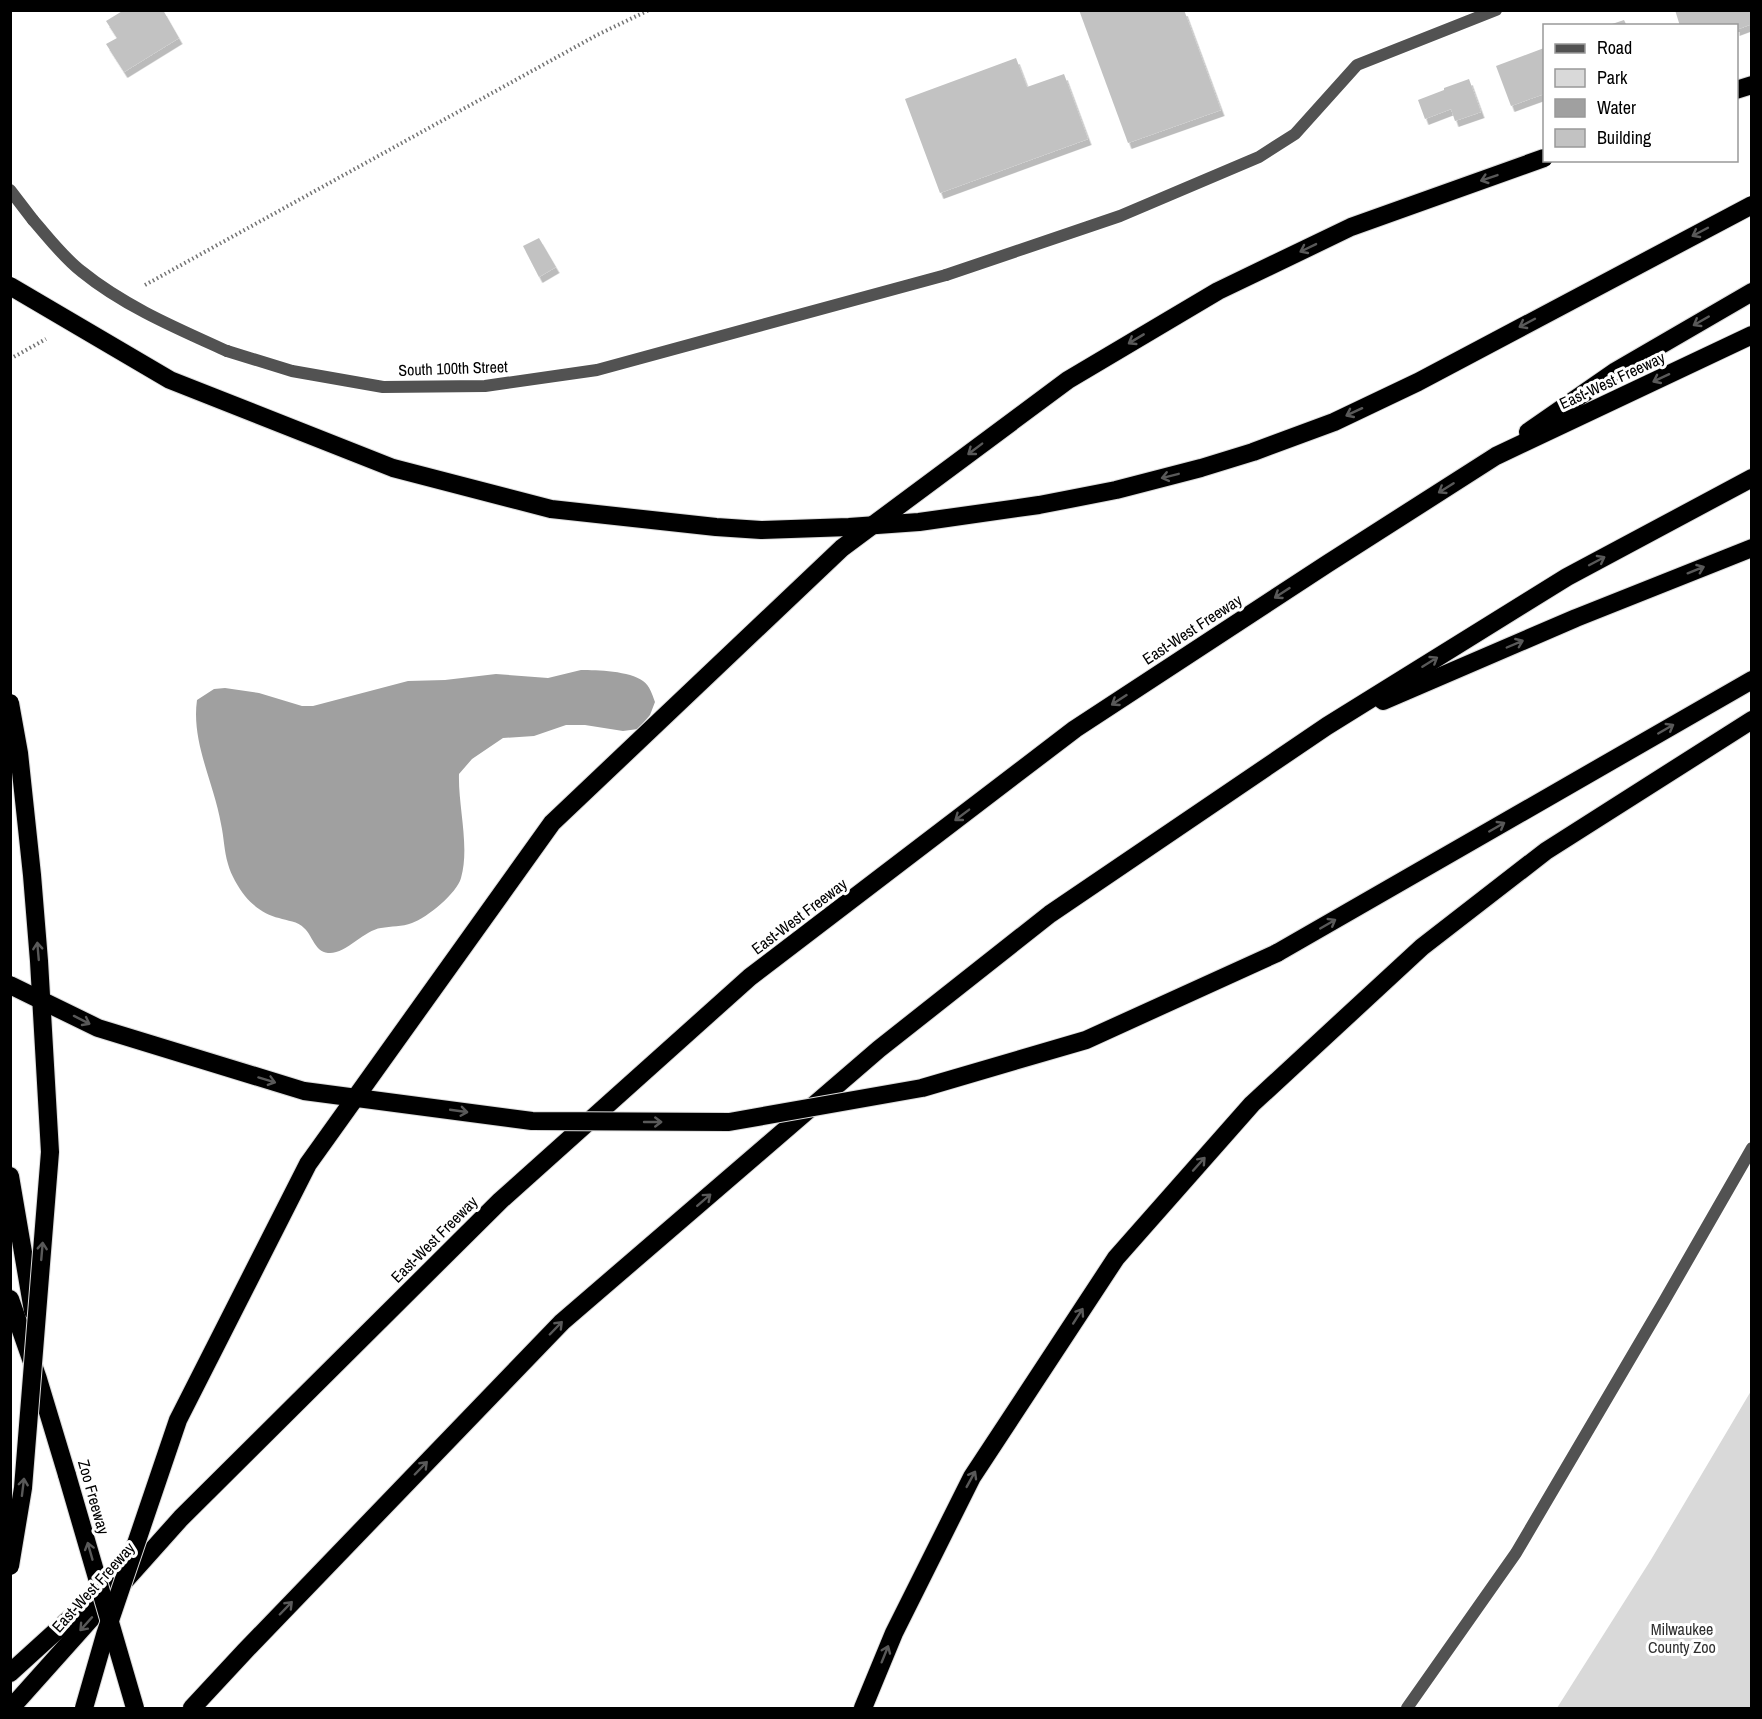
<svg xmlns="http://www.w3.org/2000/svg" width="1762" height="1719" font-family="'Archivo Narrow',sans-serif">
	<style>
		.green { fill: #d9d9d9 }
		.water { fill: #a0a0a0 }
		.building { fill: #c2c2c2; filter: url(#shadow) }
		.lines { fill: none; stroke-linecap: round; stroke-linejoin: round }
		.highway-casing { stroke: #dbdbdb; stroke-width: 20 }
		.path { stroke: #747474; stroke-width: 4; stroke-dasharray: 1.5 3; stroke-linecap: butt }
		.lane { stroke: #525252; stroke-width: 12 }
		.street { stroke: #525252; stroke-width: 12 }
		.highway { stroke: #000; stroke-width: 18 }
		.highway-bridge-casing { stroke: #dbdbdb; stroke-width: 20; stroke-linecap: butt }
		.street-bridge { stroke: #525252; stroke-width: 12 }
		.highway-bridge { stroke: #000; stroke-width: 18 }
		.oneway { stroke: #595959 }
		.labels { text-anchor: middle; stroke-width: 6; stroke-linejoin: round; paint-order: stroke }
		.street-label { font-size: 16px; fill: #000; stroke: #fff }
		.park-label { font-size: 16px; fill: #303030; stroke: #fff }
	</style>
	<defs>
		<filter id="shadow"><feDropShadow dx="3.5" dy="6" stdDeviation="0" flood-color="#0004"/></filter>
	</defs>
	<rect width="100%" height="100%" fill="#fff"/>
	<!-- green -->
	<path class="green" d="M1751 1391V1708H1557L1652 1558Z"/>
	<!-- water -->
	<path class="water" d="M581 670C597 670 630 671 643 681 650 686 652 694 655 702L650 715 638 729 623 731 585 725H566L534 736 503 738 472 759 459 774C458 807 470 846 461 878 457 893 427 918 412 923 402 927 391 926 381 928 364 930 345 955 328 953 314 951 313 936 304 928 298 921 287 921 279 918 266 915 254 907 245 896 238 887 231 875 228 864 224 851 224 837 221 824 214 783 191 742 197 700L214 689 225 688 259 693 302 706H313L408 681 445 680 496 674 548 678Z"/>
	<!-- building -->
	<g class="building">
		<path d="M124 10H163L179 38 124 72 106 44 117 38 106 21Z"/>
		<path d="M1079 10H1184L1221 110 1128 143Z"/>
		<path d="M1675 10H1752V24L1736 30V26H1680Z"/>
		<path d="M1624 20 1627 26H1609V25Z"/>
		<path d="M1544 48V94L1511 106 1496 66Z"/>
		<path d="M1016 58 1027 87 1064 74 1088 139 940 193 905 99Z"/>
		<path d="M1469 79 1481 112 1455 121 1451 109 1425 119 1418 100 1444 90V88Z"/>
		<path d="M539 238 556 267 539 277 523 246Z"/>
	</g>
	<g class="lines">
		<!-- highway casing -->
		<g class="highway-casing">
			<g id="highway">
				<path d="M1736 90 1752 85"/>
				<path d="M1528 432 1616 371 1752 292"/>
				<path d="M1383 701 1576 618 1752 548"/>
				<path d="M1277 953 1752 680"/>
				<path d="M10 1176 33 1311"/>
				<path d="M10 1299 38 1379 67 1475"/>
				<path d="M10 1673 108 1584"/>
				<path d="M11 1708 181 1518 500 1201 750 977 1075 729 1327 564 1496 456 1752 335"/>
				<path d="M192 1708 245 1651 562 1322 879 1049 1050 914 1327 726 1567 577 1752 478"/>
				<path d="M863 1708 894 1633 972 1477 1116 1258 1252 1104 1422 947 1546 851 1752 720"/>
			</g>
		</g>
		<!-- path -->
		<g class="path">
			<path d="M145 285 597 35 649 10"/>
			<path d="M10 359 46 339"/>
		</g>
		<!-- lane -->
		<g class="lane">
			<path d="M946 275 1120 216 1259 157 1295 134 1357 65 1496 10"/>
			<path d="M1407 1708 1516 1553 1663 1303 1752 1148"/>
		</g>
		<!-- street -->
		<g class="street">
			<path d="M10 190 33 220"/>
			<path d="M227 351 292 371 383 387 485 386 597 370 946 275"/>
		</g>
		<!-- highway -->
		<use href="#highway" class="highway"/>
		<!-- highway-bridge casing -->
		<g class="highway-bridge-casing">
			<g id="highway-bridge">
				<path d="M10 286 170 380 393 468 551 509 716 527 761 530 849 527 919 522 1039 505 1116 490 1201 468 1253 452 1334 422 1418 382 1752 205"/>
				<path d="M10 703 19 753 32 875 39 961 50 1152 23 1488 10 1566"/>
				<path d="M10 985 98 1028 304 1091 532 1121 729 1122 922 1088 1086 1040 1277 953"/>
				<path d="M67 1475 135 1708"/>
				<path d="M84 1708 105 1635 178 1420 308 1164 552 823 842 548 1068 380 1218 291 1351 227 1544 158"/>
			</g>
		</g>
		<!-- street-bridge -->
		<path class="street-bridge" d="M33 220C48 237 63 257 81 271 124 306 176 328 227 351"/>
		<!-- highway-bridge -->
		<use href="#highway-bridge" class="highway-bridge"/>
	</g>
	<!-- one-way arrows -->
	<defs><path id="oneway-shaft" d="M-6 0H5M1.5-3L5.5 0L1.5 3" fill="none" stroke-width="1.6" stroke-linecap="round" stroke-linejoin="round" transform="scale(1.5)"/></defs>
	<g class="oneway">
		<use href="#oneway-shaft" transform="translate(1489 178) rotate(161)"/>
		<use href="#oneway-shaft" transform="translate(1700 232) rotate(152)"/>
		<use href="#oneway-shaft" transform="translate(1308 248) rotate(154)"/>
		<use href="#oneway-shaft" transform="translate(1701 321) rotate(150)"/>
		<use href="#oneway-shaft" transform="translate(1527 323) rotate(152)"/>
		<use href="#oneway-shaft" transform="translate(1136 339) rotate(149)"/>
		<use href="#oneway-shaft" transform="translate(1661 378) rotate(155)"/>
		<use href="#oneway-shaft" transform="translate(1354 412) rotate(155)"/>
		<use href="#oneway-shaft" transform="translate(975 449) rotate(143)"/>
		<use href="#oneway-shaft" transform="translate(1170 476) rotate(166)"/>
		<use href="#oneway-shaft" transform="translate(1446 488) rotate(148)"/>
		<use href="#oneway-shaft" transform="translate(1597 561) rotate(-28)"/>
		<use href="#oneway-shaft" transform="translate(1696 570) rotate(-22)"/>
		<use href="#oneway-shaft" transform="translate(1282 593) rotate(147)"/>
		<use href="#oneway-shaft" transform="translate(1515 644) rotate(-23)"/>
		<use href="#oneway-shaft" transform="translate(1430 662) rotate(-32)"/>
		<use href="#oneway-shaft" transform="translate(1119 700) rotate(147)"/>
		<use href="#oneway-shaft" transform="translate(1666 729) rotate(-30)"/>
		<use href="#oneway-shaft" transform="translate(962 815) rotate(143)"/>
		<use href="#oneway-shaft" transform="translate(1497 827) rotate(-30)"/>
		<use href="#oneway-shaft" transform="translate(1328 924) rotate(-30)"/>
		<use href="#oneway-shaft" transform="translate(38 951) rotate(-95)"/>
		<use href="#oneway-shaft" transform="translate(82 1020) rotate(27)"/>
		<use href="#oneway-shaft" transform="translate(267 1080) rotate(17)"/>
		<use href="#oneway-shaft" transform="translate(459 1111) rotate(8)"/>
		<use href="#oneway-shaft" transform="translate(653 1122)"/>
		<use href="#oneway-shaft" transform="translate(1199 1164) rotate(-48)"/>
		<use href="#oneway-shaft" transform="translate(704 1200) rotate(-41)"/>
		<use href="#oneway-shaft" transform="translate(42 1251) rotate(-85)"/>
		<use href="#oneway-shaft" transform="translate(1078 1316) rotate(-57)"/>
		<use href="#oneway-shaft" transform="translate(556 1328) rotate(-46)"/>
		<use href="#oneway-shaft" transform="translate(421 1468) rotate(-46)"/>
		<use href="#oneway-shaft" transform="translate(971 1479) rotate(-61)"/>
		<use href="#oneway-shaft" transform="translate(23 1487) rotate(-83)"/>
		<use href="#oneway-shaft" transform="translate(90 1551) rotate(-106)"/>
		<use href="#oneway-shaft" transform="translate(286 1608) rotate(-46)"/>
		<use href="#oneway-shaft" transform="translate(86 1624) rotate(132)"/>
		<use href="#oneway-shaft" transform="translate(885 1654) rotate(-68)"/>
	</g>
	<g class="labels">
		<!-- street labels -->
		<g class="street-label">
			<text transform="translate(453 368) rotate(-2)" y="6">South 100th Street</text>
			<text transform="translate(1612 380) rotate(-25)" y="6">East-West Freeway</text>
			<text transform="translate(1192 629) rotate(-33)" y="6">East-West Freeway</text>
			<text transform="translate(799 916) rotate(-37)" y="6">East-West Freeway</text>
			<text transform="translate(434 1239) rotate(-45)" y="6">East-West Freeway</text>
			<text transform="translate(94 1497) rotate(74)" y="6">Zoo Freeway</text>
			<text transform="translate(93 1587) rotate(-48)" y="6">East-West Freeway</text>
		</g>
		<!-- park labels -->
		<g class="park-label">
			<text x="1682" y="1635">Milwaukee<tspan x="1682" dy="18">County Zoo</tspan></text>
		</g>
	</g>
	<!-- border -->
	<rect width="1762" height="1719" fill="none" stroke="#000000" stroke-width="24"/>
	<!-- legend -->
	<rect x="1543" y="24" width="195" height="138" fill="#ffffff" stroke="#999999" stroke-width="1.5"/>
	<rect x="1555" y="44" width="30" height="9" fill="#525252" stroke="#999999" stroke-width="1.5"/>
	<text x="1597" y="54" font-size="18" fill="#000000">Road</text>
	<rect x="1555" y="69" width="30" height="18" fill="#d9d9d9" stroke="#999999" stroke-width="1.5"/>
	<text x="1597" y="84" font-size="18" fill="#000000">Park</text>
	<rect x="1555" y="99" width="30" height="18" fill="#a0a0a0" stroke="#999999" stroke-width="1.5"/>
	<text x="1597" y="114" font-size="18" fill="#000000">Water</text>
	<rect x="1555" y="129" width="30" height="18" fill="#c2c2c2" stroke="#999999" stroke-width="1.5"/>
	<text x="1597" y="144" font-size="18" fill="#000000">Building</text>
</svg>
